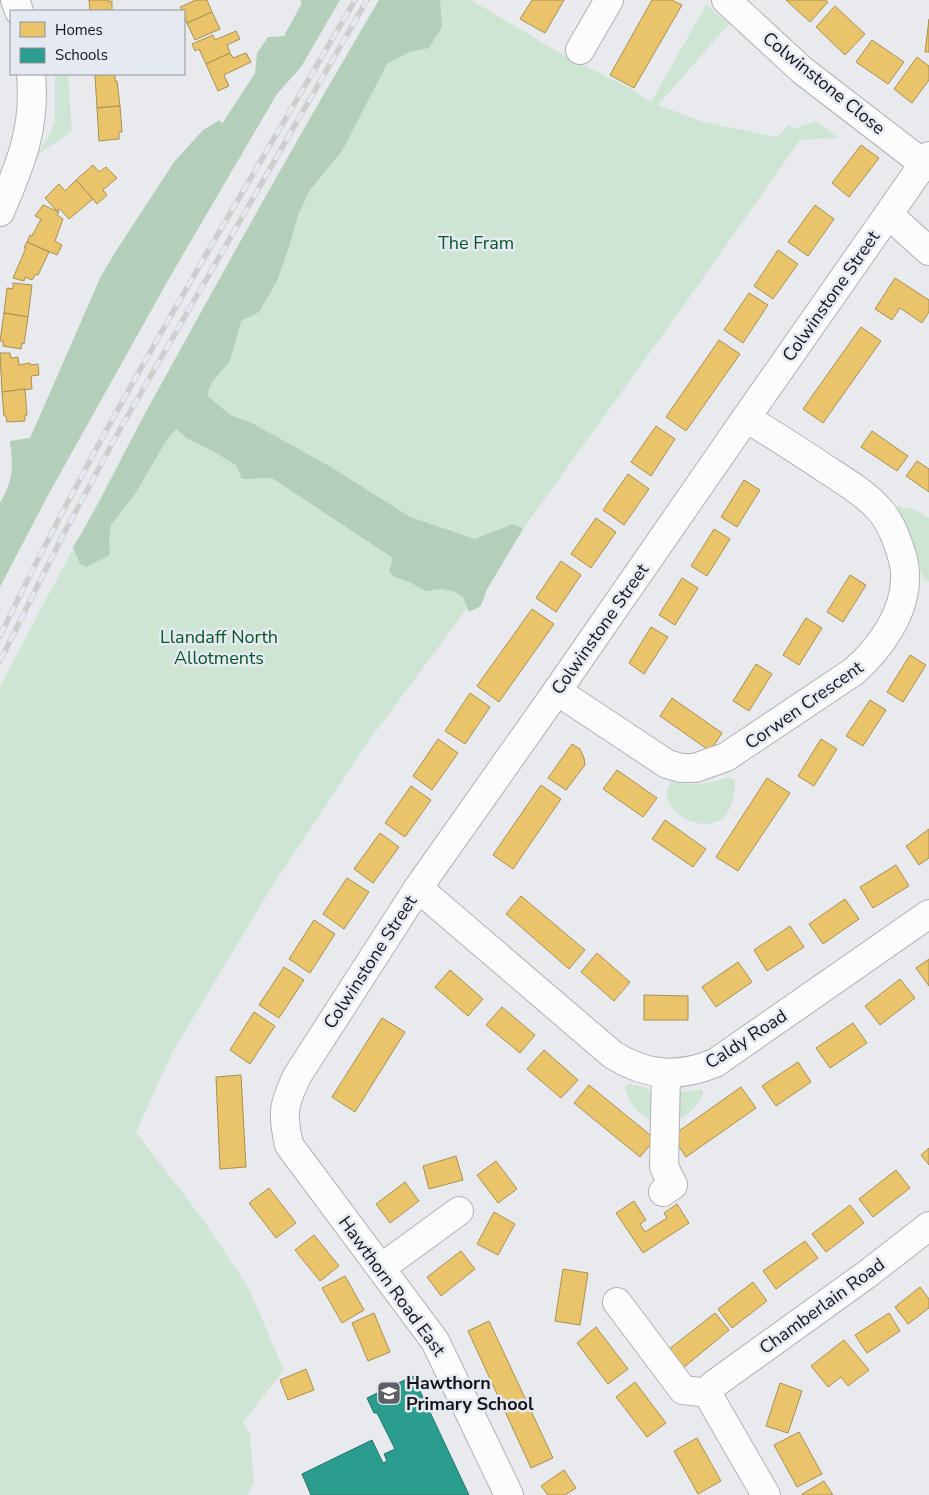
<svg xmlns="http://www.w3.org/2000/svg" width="929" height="1495" font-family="'Nunito Sans',sans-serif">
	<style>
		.green { fill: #cee5d4 }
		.forest { fill: #b3cfba }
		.homes { fill: #e9c46a; stroke: #a99052 }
		.schools { fill: #2a9d8f; stroke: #23746c }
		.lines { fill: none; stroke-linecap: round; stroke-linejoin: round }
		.minor-casing { stroke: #b0b2b5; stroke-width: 30 }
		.minor { stroke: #fcfcfc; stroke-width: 28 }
		.rail-casing { stroke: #cececf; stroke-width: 5.5 }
		.rail { stroke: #e4e9f2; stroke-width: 4; stroke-dasharray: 11; stroke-linecap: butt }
		.labels { text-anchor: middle; stroke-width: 5; stroke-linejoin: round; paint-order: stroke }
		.street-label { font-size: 18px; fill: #141619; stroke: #e4e9f2 }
		.park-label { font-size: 18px; fill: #085825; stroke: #e4e9f2 }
		.poi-label { font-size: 18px; font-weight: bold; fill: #141619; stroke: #e4e9f2; text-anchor: start }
	</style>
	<rect width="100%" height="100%" fill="#e8eaee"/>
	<!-- green -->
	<g class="green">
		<path d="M379 0H471L565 56 628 87 651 102 706 5 729 24 658 105 703 122 777 137 789 124 793 129 816 121 839 138 800 140 682 308 523 529 482 598 477 595 368 742 268 893 172 1053 136 1132 204 1221 248 1287 284 1370 243 1422 250 1434 254 1482 248 1495H0V686L151 402 308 121Z"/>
		<path d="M55 74H68L72 131 36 156 48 137 55 121Z"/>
		<path d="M898 506 916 510 929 518V582L924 579 922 575 911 538 896 508Z"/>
		<path d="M728 777 735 780C735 792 733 808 724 817 706 834 667 817 667 793 667 789 669 784 671 781 691 787 708 784 728 777Z"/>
		<path d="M630 1084 647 1088 652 1094 653 1121C638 1115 630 1104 625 1089L627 1085Z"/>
		<path d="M702 1089 703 1094C698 1105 690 1114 679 1119V1095L680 1092Z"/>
	</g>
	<!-- forest -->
	<g class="forest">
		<path d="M300 0H340L301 67 277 94 171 275 47 497 0 587V503C14 479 13 467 10 441L30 438 101 276 116 251 174 162 203 130 220 120 222 124 255 73 257 53 268 37 284 36 302 3Z"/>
		<path d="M379 0H440L442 27 429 48 409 52 387 64 342 151 310 190 298 215 290 244 277 281 259 312 241 321 230 361 212 382 207 395 230 415 250 422 331 467 410 517 475 539 513 524 523 529 487 589 481 606 469 612 463 597 455 592 441 589 426 591 409 582 394 577 389 571 393 558 272 478 242 479 236 465 211 450 188 439 176 429 166 441 135 494 111 525 109 538 110 555 86 567 80 564 73 547C103 500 125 449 152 401 226 266 301 132 379 0Z"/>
	</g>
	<!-- homes -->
	<g class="homes">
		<path d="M89 0H109V2L112 1V11H90Z"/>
		<path d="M196 0H207L212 12 187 23 184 16V11H182L180 7Z"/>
		<path d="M532 0H564L545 33 520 19Z"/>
		<path d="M652 0H672L682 5 634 88 610 75Z"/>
		<path d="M786 0H825L828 2 810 22Z"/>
		<path d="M835 6 865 34 845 55 816 27Z"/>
		<path d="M212 12 220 29 195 40 187 23Z"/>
		<path d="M929 19V52H925Z"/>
		<path d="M236 31 240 39 227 45 230 53 206 64 199 49 195 51 192 44 213 35 215 40Z"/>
		<path d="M872 40 904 62 888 84 856 62Z"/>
		<path d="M230 53 233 58 246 53 251 62 224 75 229 86 218 91 206 64Z"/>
		<path d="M917 57 929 66V80L912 103 894 89Z"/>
		<path d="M115 74V81H117L120 106 97 108 95 75Z"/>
		<path d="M120 106 122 132H119V139L99 141 97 108Z"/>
		<path d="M861 145 879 158 849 197 832 183Z"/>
		<path d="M93 165 99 172 106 167 117 178 103 190 107 195 97 204 76 180Z"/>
		<path d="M76 180 93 199 69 219 60 209 57 211 45 198 59 184 65 191Z"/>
		<path d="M43 205 59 212 57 215 63 219 55 241 62 245 57 255 27 242 30 235 32 236 41 219 35 216Z"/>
		<path d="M815 205 834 219 808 256 788 242Z"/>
		<path d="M27 242 49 252 38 275 36 274 32 280 25 277 24 281 13 278 26 248H24Z"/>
		<path d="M778 250 798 264 773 299 754 286Z"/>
		<path d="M895 278 929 300V312L922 323 900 308 892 320 875 309Z"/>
		<path d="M13 283 32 285 28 317 4 313 7 288 13 289Z"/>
		<path d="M749 293 768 305 743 343 724 330Z"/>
		<path d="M4 313 28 317 24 344 22 343 21 349 3 346V341H0Z"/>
		<path d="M861 327 881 341 823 423 803 409Z"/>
		<path d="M719 340 740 354 686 431 666 417Z"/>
		<path d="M0 353H10L11 358 18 357 19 365 30 363V365L38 364 39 375 31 376 32 389 2 392Z"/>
		<path d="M25 389 27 415H25V421L7 422 6 416H4L2 392Z"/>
		<path d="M656 426 675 439 651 476 631 462Z"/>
		<path d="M872 431 908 456 897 471 861 447Z"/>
		<path d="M917 461 929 469V492L906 476Z"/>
		<path d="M628 474 649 489 624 525 603 510Z"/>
		<path d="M744 480 760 490 737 527 721 517Z"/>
		<path d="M596 518 616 532 591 568 571 554Z"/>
		<path d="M714 529 730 539 707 576 691 566Z"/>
		<path d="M561 561 581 575 556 612 536 598Z"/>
		<path d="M850 575 866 585 843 622 827 612Z"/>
		<path d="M682 578 698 588 675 625 659 615Z"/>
		<path d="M532 609 554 624 499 702 477 686Z"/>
		<path d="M806 618 822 628 799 665 783 655Z"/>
		<path d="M651 627 668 637 644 674 629 663Z"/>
		<path d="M910 655 926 665 903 702 887 692Z"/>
		<path d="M756 664 772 674 749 711 733 701Z"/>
		<path d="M470 693 490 707 465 744 445 731Z"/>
		<path d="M672 698 722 733 710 751 660 716Z"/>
		<path d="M870 700 886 710 863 746 846 736Z"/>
		<path d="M438 739 458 753 432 790 413 776Z"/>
		<path d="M821 739 837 749 814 786 798 776Z"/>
		<path d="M572 744 580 749 584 758 585 765 566 790 548 778Z"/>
		<path d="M617 770 657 798 643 817 603 789Z"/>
		<path d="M767 778 790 793 738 871 716 857Z"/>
		<path d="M541 785 561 799 513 869 493 855Z"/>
		<path d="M411 786 431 800 405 837 385 823Z"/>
		<path d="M665 820 706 849 693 867 652 839Z"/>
		<path d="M929 829V858L919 865 906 846Z"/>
		<path d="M380 833 399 847 373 883 354 869Z"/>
		<path d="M896 865 909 886 873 908 860 887Z"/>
		<path d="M347 878 369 892 344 929 323 914Z"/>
		<path d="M521 896 585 950 569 969 506 914Z"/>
		<path d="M845 899 859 919 823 944 809 924Z"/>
		<path d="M314 920 335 934 310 973 289 959Z"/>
		<path d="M790 926 804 947 767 971 754 950Z"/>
		<path d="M597 953 630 982 614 1001 581 972Z"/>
		<path d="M929 959V986L916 968Z"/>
		<path d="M738 962 752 982 716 1007 702 987Z"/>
		<path d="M284 967 304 980 279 1018 259 1005Z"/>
		<path d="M450 970 483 999 468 1016 435 987Z"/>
		<path d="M900 979 915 998 880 1025 865 1006Z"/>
		<path d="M644 995 688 996V1020H644Z"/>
		<path d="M502 1007 535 1035 520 1053 486 1025Z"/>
		<path d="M254 1012 275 1026 250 1064 230 1050Z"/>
		<path d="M382 1018 405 1032 355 1112 332 1097Z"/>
		<path d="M853 1023 867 1043 830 1068 816 1048Z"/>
		<path d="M544 1050 578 1080 561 1098 527 1069Z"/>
		<path d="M798 1062 811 1082 776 1106 762 1086Z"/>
		<path d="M241 1075 246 1167 220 1169 216 1077Z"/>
		<path d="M589 1085 655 1139 640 1157 574 1103Z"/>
		<path d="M741 1087 756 1108 686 1157 672 1136Z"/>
		<path d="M929 1148V1165L921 1155Z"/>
		<path d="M456 1156 463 1180 429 1189 423 1166Z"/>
		<path d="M496 1161 517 1189 498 1203 477 1175Z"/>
		<path d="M896 1170 910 1188 873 1217 859 1199Z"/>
		<path d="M405 1182 419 1201 390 1223 376 1204Z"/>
		<path d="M269 1188 296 1223 276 1238 249 1203Z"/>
		<path d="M634 1201 646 1220 640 1224 645 1232 667 1218 664 1213 677 1204 689 1223 643 1253 616 1213Z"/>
		<path d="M850 1205 864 1223 826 1252 812 1234Z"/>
		<path d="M494 1212 515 1224 498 1255 477 1244Z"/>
		<path d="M314 1235 339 1266 320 1281 295 1250Z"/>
		<path d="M805 1241 818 1258 776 1289 763 1271Z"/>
		<path d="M461 1251 475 1269 441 1296 427 1277Z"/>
		<path d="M563 1269 588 1273 580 1325 555 1321Z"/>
		<path d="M345 1276 364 1310 342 1323 322 1288Z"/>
		<path d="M753 1282 767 1301 732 1328 718 1309Z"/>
		<path d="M920 1287 929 1299V1308L908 1324 895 1307Z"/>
		<path d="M374 1313 390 1352 368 1361 352 1323Z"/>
		<path d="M715 1313 729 1330 683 1368 668 1350Z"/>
		<path d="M889 1313 900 1331 867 1353 855 1335Z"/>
		<path d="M489 1321 553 1458 531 1468 468 1331Z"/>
		<path d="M596 1327 628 1369 608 1384 577 1343Z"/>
		<path d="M844 1340 869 1370 848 1386 841 1377 828 1387 811 1366Z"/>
		<path d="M306 1369 314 1390 288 1400 280 1380Z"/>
		<path d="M635 1382 666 1423 647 1437 616 1397Z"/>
		<path d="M780 1383 802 1391 788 1433 766 1426Z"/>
		<path d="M799 1432 822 1474 797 1487 774 1445Z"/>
		<path d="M697 1438 721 1481 698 1494 674 1451Z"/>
		<path d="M564 1470 576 1488 565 1495H548L541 1486Z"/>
		<path d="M824 1481 833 1495H802V1494Z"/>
	</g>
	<!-- schools -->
	<path class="schools" d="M413 1376 469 1495H311L302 1474 372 1440 383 1463 387 1461 384 1454 395 1449 377 1413H374L367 1398Z"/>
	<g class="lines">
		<!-- minor casing -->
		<g class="minor-casing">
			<g id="minor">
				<path d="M15 0 19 11"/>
				<path d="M726 0 803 71 924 164"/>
				<path d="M580 50 609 0"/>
				<path d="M0 212C21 163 36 128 31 74"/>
				<path d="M889 215 929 251"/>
				<path d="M557 691 667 764 681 768H695L726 757 853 672C880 649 907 611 905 574 905 562 901 552 897 541 893 530 886 516 878 508 864 493 846 482 829 471 802 453 774 435 746 418"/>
				<path d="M418 888 613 1055C647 1076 678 1078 715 1063L929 914"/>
				<path d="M663 1192 673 1185 664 1167 666 1074"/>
				<path d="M381 1268 459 1211"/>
				<path d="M617 1302 683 1390 709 1393"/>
				<path d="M509 1495 435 1341 289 1145C282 1113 283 1106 297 1076L418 888 557 691 746 418 929 156"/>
				<path d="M766 1495 710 1398 709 1393 713 1385 866 1275 929 1226"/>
			</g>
		</g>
		<!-- minor -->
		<use href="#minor" class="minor"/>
		<!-- rail casing -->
		<g class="rail-casing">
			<g id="rail">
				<path d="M0 636C105 418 233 210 355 0"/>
				<path d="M0 661 63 535 119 431 367 0"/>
			</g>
		</g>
		<!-- rail -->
		<use href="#rail" class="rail"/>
	</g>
	<!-- icons -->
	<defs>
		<g id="school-square" transform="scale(1.25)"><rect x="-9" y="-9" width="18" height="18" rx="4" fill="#5e6064" stroke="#e4e9f2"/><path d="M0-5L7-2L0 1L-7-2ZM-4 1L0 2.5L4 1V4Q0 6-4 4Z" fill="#fff"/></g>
	</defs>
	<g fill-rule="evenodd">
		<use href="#school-square" x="389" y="1393"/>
	</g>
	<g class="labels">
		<!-- street labels -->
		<g class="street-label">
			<text transform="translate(824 83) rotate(39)" y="6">Colwinstone Close</text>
			<text transform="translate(831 296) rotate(-55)" y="6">Colwinstone Street</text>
			<text transform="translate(600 629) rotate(-55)" y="6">Colwinstone Street</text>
			<text transform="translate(804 705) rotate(-35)" y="6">Corwen Crescent</text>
			<text transform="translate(370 962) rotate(-57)" y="6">Colwinstone Street</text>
			<text transform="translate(746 1039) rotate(-33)" y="6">Caldy Road</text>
			<text transform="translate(392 1286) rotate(54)" y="6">Hawthorn Road East</text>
			<text transform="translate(822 1306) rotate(-36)" y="6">Chamberlain Road</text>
		</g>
		<!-- park labels -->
		<g class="park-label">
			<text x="476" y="249">The Fram</text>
			<text x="219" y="643">Llandaff North<tspan x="219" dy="21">Allotments</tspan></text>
		</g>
		<!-- poi labels -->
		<g class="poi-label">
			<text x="406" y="1389">Hawthorn<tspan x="406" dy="21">Primary School</tspan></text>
		</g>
	</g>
	<!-- legend -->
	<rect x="10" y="10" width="175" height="65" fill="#e4e9f2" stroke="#91959b"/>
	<rect x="20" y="22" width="25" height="15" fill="#e9c46a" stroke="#91959b"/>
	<text x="55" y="35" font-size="15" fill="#141619">Homes</text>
	<rect x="20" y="48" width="25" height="15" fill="#2a9d8f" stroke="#91959b"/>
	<text x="55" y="60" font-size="15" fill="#141619">Schools</text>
</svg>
